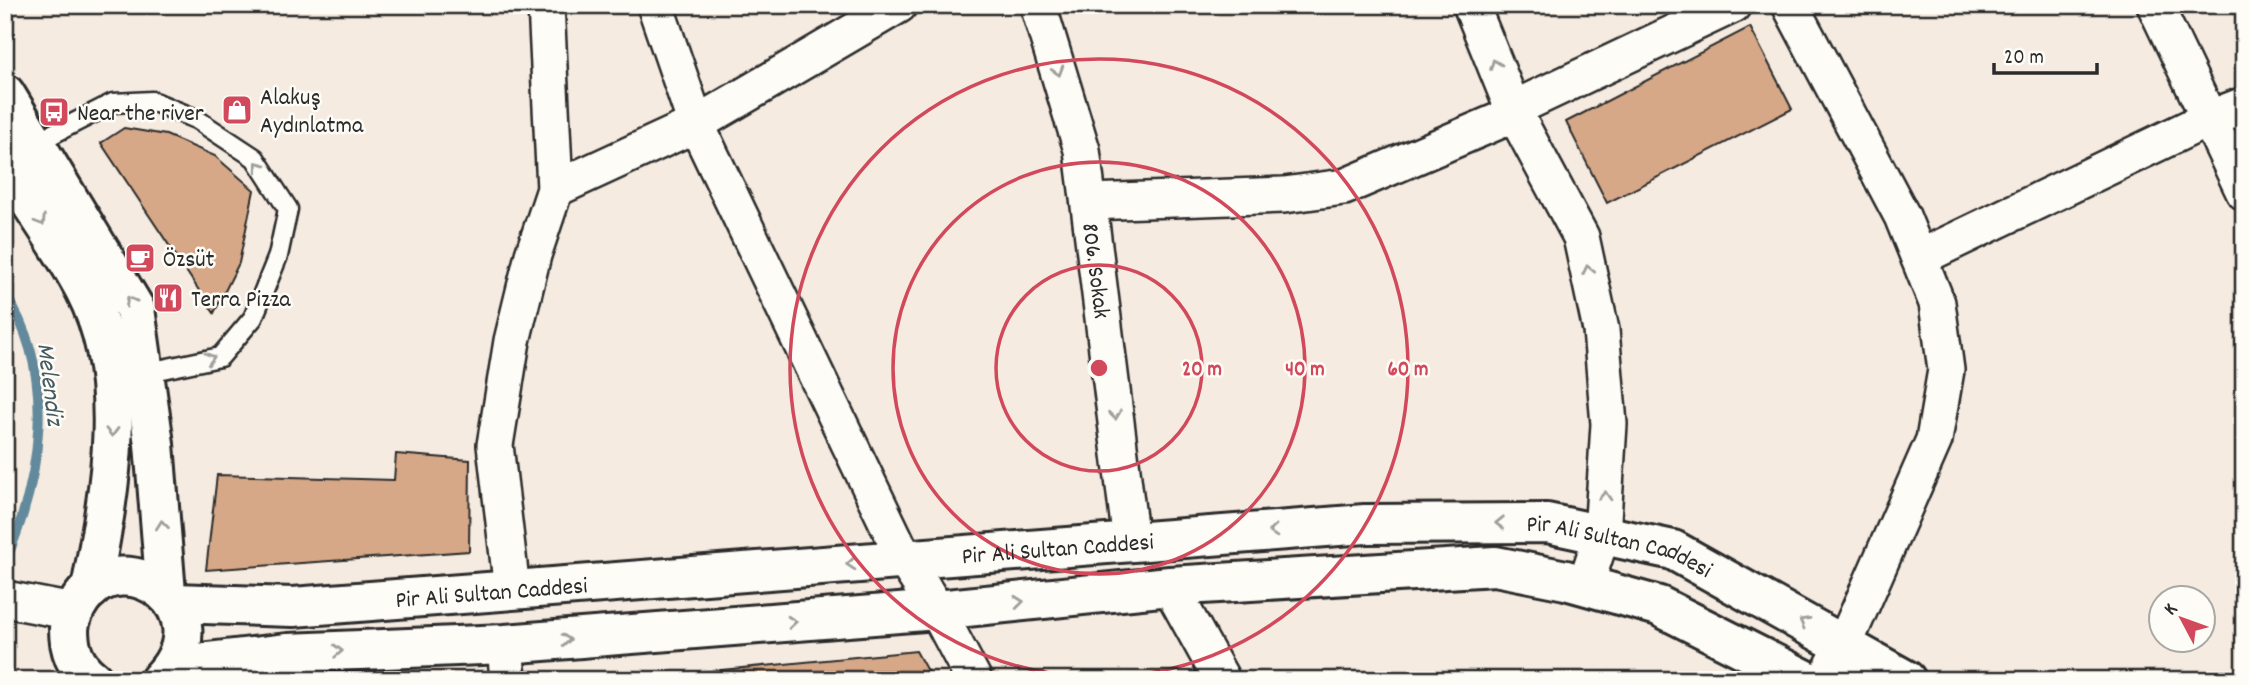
<svg xmlns="http://www.w3.org/2000/svg" width="2249" height="685" font-family="Dekko,sans-serif">
	<style>
		.lines { fill: none; stroke-linecap: round; stroke-linejoin: round }
		.stream { stroke: #628a9c; stroke-width: 10 }
		.building { fill: #d6a887; stroke: #2b2b2b; stroke-width: 2 }
		.lane-casing { stroke: #2b2b2b; stroke-width: 23 }
		.street-casing { stroke: #2b2b2b; stroke-width: 40 }
		.secondary-casing { stroke: #2b2b2b; stroke-width: 44 }
		.lane { stroke: #fdfcf7; stroke-width: 18 }
		.street { stroke: #fdfcf7; stroke-width: 35 }
		.secondary { stroke: #fdfcf7; stroke-width: 38 }
		.oneway { stroke: #9e9e9b }
		.ring { fill: none; stroke: #d1495b; stroke-width: 3.5 }
		.labels { text-anchor: middle; stroke-width: 5; stroke-linejoin: round; paint-order: stroke }
		.poi-label { font-size: 24px; fill: #2b2b2b; stroke: #fdfcf7; text-anchor: start }
		.street-label { font-size: 24px; fill: #2b2b2b; stroke: #fdfcf7 }
		.water-label { font-size: 26px; font-style: italic; fill: #465a63; stroke: #fdfcf7 }
		.centre { fill: #d1495b; stroke: #fdfcf7; stroke-width: 3.5 }
		.ring-label { font-size: 21px; text-anchor: middle; font-weight: bold; fill: #d1495b; stroke: #fdfcf7; stroke-width: 5; stroke-linejoin: round; paint-order: stroke }
	</style>
	<rect width="100%" height="100%" fill="#f5ebe1"/>
	<filter id="ink" filterUnits="userSpaceOnUse"><feTurbulence type="fractalNoise" baseFrequency=".0143" numOctaves="2"/><feDisplacementMap in="SourceGraphic" scale="14" xChannelSelector="R" yChannelSelector="G"/><feConvolveMatrix kernelMatrix="1 2 1 2 8 2 1 2 1" color-interpolation-filters="sRGB"/></filter>
	<g filter="url(#ink)">
		<g class="lines">
			<!-- stream -->
			<path class="stream" d="M5 294C58 374 41 480 5 562"/>
		</g>
		<!-- building -->
		<g class="building">
			<path d="M1750 27 1792 109 1607 203 1566 122Z"/>
			<path d="M124 128 166 135 215 156 254 190 239 263 214 313 101 143Z"/>
			<path d="M396 454 470 460 469 551 206 570 217 475 394 480Z"/>
			<path d="M916 651 932 680H651V677Z"/>
		</g>
		<g class="lines">
			<!-- lane casing -->
			<g class="lane-casing">
				<path id="lane" d="M35 143 113 103 152 101 196 119 255 158 288 209 278 256 253 318 220 357 144 373"/>
			</g>
			<!-- street casing -->
			<g class="street-casing">
				<g id="street">
					<path d="M655 5 696 124 905 560 937 610 974 680"/>
					<path id="s1" d="M1038 5 1082 150 1131 542"/>
					<path d="M1471 5 1515 114 1581 237 1601 330 1609 424 1602 535 1585 586"/>
					<path d="M1790 5 1902 216 1937 303 1946 370 1934 440 1844 645 1825 680"/>
					<path d="M2155 5 2244 192"/>
					<path d="M1513 109 1733 5"/>
					<path d="M555 189 696 124 899 5"/>
					<path d="M1089 202 1284 195 1344 187 1515 114"/>
					<path d="M1919 258 2208 119 2244 105"/>
					<path d="M1170 586 1222 680"/>
					<path d="M512 590 495 445 512 341 533 255 555 189 546 5"/>
					<path d="M5 599 73 612"/>
					<path d="M505 644 508 680"/>
					<path d="M285 680 288 653"/>
				</g>
			</g>
			<!-- secondary casing -->
			<g class="secondary-casing">
				<g id="secondary">
					<path d="M5 94 135 309 154 444 166 593"/>
					<path d="M5 163C31 205 62 246 85 290 132 381 109 494 91 589"/>
					<path id="s2" d="M174 603 293 607 1365 524 1547 523 1673 550 1906 680"/>
					<path d="M173 666 288 653 505 644 937 610 1170 586 1495 566 1566 580 1659 606 1806 680"/>
					<path d="M93 680C75 667 69 650 69 629 70 617 75 608 81 599 124 539 228 610 160 680"/>
				</g>
			</g>
			<!-- lane -->
			<use href="#lane" class="lane"/>
			<!-- street -->
			<use href="#street" class="street"/>
			<!-- secondary -->
			<use href="#secondary" class="secondary"/>
		</g>
		<!-- one-way arrows -->
		<defs><path id="oneway-chevron" d="M-2-3.5L2.5 0L-2 3.5" fill="none" stroke-width="1.6" stroke-linecap="round" stroke-linejoin="round" transform="scale(1.75)"/></defs>
		<g class="oneway">
			<use href="#oneway-chevron" transform="translate(1495 64) rotate(-112)"/>
			<use href="#oneway-chevron" transform="translate(1058 71) rotate(73)"/>
			<use href="#oneway-chevron" transform="translate(259 166) rotate(-127)"/>
			<use href="#oneway-chevron" transform="translate(41 221) rotate(58)"/>
			<use href="#oneway-chevron" transform="translate(1588 270) rotate(-102)"/>
			<use href="#oneway-chevron" transform="translate(130 301) rotate(-119)"/>
			<use href="#oneway-chevron" transform="translate(210 358) rotate(-16)"/>
			<use href="#oneway-chevron" transform="translate(1115 415) rotate(83)"/>
			<use href="#oneway-chevron" transform="translate(112 432) rotate(89)"/>
			<use href="#oneway-chevron" transform="translate(1605 496) rotate(-87)"/>
			<use href="#oneway-chevron" transform="translate(1500 523) rotate(179)"/>
			<use href="#oneway-chevron" transform="translate(162 525) rotate(-96)"/>
			<use href="#oneway-chevron" transform="translate(1273 531) rotate(176)"/>
			<use href="#oneway-chevron" transform="translate(851 564) rotate(176)"/>
			<use href="#oneway-chevron" transform="translate(1019 602) rotate(-6)"/>
			<use href="#oneway-chevron" transform="translate(792 622) rotate(-5)"/>
			<use href="#oneway-chevron" transform="translate(1804 622) rotate(-151)"/>
			<use href="#oneway-chevron" transform="translate(566 640) rotate(-5)"/>
			<use href="#oneway-chevron" transform="translate(338 651) rotate(-2)"/>
		</g>
	</g>
	<!-- distance rings -->
	<g class="ring">
		<circle cx="1099" cy="368" r="103"/>
		<circle cx="1099" cy="368" r="206"/>
		<circle cx="1099" cy="368" r="309"/>
	</g>
	<!-- icons -->
	<defs>
		<g id="shop-square" transform="scale(1.575)"><rect x="-9" y="-9" width="18" height="18" rx="4" fill="#d1495b" stroke="#fdfcf7"/><path d="M-5-2.5h2.3a2.7 3.5 0 0 1 5.4 0H5L5.5 6h-11ZM-1.5-2.5h3a1.5 2.3 0 0 0-3 0Z" fill="#fff"/></g>
		<g id="bus-square" transform="scale(1.575)"><rect x="-9" y="-9" width="18" height="18" rx="4" fill="#d1495b" stroke="#fdfcf7"/><path d="M-5-6H5V4H4V6H2V4H-2V6H-4V4H-5ZM-3.5-4V0h7V-4ZM-3.5 1.2v1.5H-2V1.2ZM2 1.2v1.5H3.5V1.2Z" fill="#fff"/></g>
		<g id="cafe-square" transform="scale(1.575)"><rect x="-9" y="-9" width="18" height="18" rx="4" fill="#d1495b" stroke="#fdfcf7"/><path d="M-5.5-4.5H6V0H3Q3 3.5 0 3.5H-2.5Q-5.5 3.5-5.5 0ZM3-3.2v2h1.7v-2ZM-6 4.5H4V6H-6Z" fill="#fff"/></g>
		<g id="restaurant-square" transform="scale(1.575)"><rect x="-9" y="-9" width="18" height="18" rx="4" fill="#d1495b" stroke="#fdfcf7"/><path d="M-5-6h1v4h1v-4h1v4h1v-4h1v5L-1.5 .5V6h-2V.5L-5-1ZM5-6V6H3V1.5H1.5Q1.5-4 5-6Z" fill="#fff"/></g>
	</defs>
	<g fill-rule="evenodd">
		<use href="#shop-square" x="237" y="110"/>
		<use href="#bus-square" x="54" y="112"/>
		<use href="#cafe-square" x="140" y="258"/>
		<use href="#restaurant-square" x="168" y="298"/>
	</g>
	<g class="labels">
		<!-- poi labels -->
		<g class="poi-label">
			<text x="260" y="104">Alakuş<tspan x="260" dy="28">Aydınlatma</tspan></text>
			<text x="77" y="120">Near the river</text>
			<text x="163" y="266">Özsüt</text>
			<text x="191" y="306">Terra Pizza</text>
		</g>
		<!-- street labels -->
		<g class="street-label">
			<text dy="8" stroke="none"><textPath href="#s1" startOffset="273">806. Sokak</textPath></text>
			<text dy="8" stroke="none"><textPath href="#s2" startOffset="886">Pir Ali Sultan Caddesi</textPath></text>
			<text dy="8" stroke="none"><textPath href="#s2" startOffset="1452">Pir Ali Sultan Caddesi</textPath></text>
			<text dy="8" stroke="none"><textPath href="#s2" startOffset="318">Pir Ali Sultan Caddesi</textPath></text>
		</g>
		<!-- water labels -->
		<g class="water-label">
			<text transform="translate(52 384) rotate(83)" y="9">Melendiz</text>
		</g>
	</g>
	<circle cx="1099" cy="368" r="10" class="centre"/>
	<g class="ring-label">
		<text x="1202" y="375">20 m</text>
		<text x="1305" y="375">40 m</text>
		<text x="1408" y="375">60 m</text>
	</g>
	<!-- margin -->
	<rect width="2249" height="685" fill="none" stroke="#fdfcf7" stroke-width="28"/>
	<rect x="14" y="14" width="2221" height="657" fill="none" stroke="#2b2b2b" stroke-width="2.5" filter="url(#ink)"/>
	<!-- north arrow -->
	<g transform="translate(2182 619) rotate(311)"><circle r="33" fill="#fdfcf7" stroke="#a9a8a5" stroke-width="2"/>
	<path d="M0-5L12 26L0 18L-12 26Z" fill="#d1495b"/>
	<text y="-10" font-size="19" font-weight="bold" text-anchor="middle" fill="#2b2b2b">K</text>
	</g>
	<!-- scale -->
	<path d="M1994 63v10h103v-10" fill="none" stroke="#2b2b2b" stroke-width="3.5"/>
	<text x="2004" y="63" font-size="21" fill="#2b2b2b" stroke="#fdfcf7" stroke-width="5" paint-order="stroke">20 m</text>
</svg>
